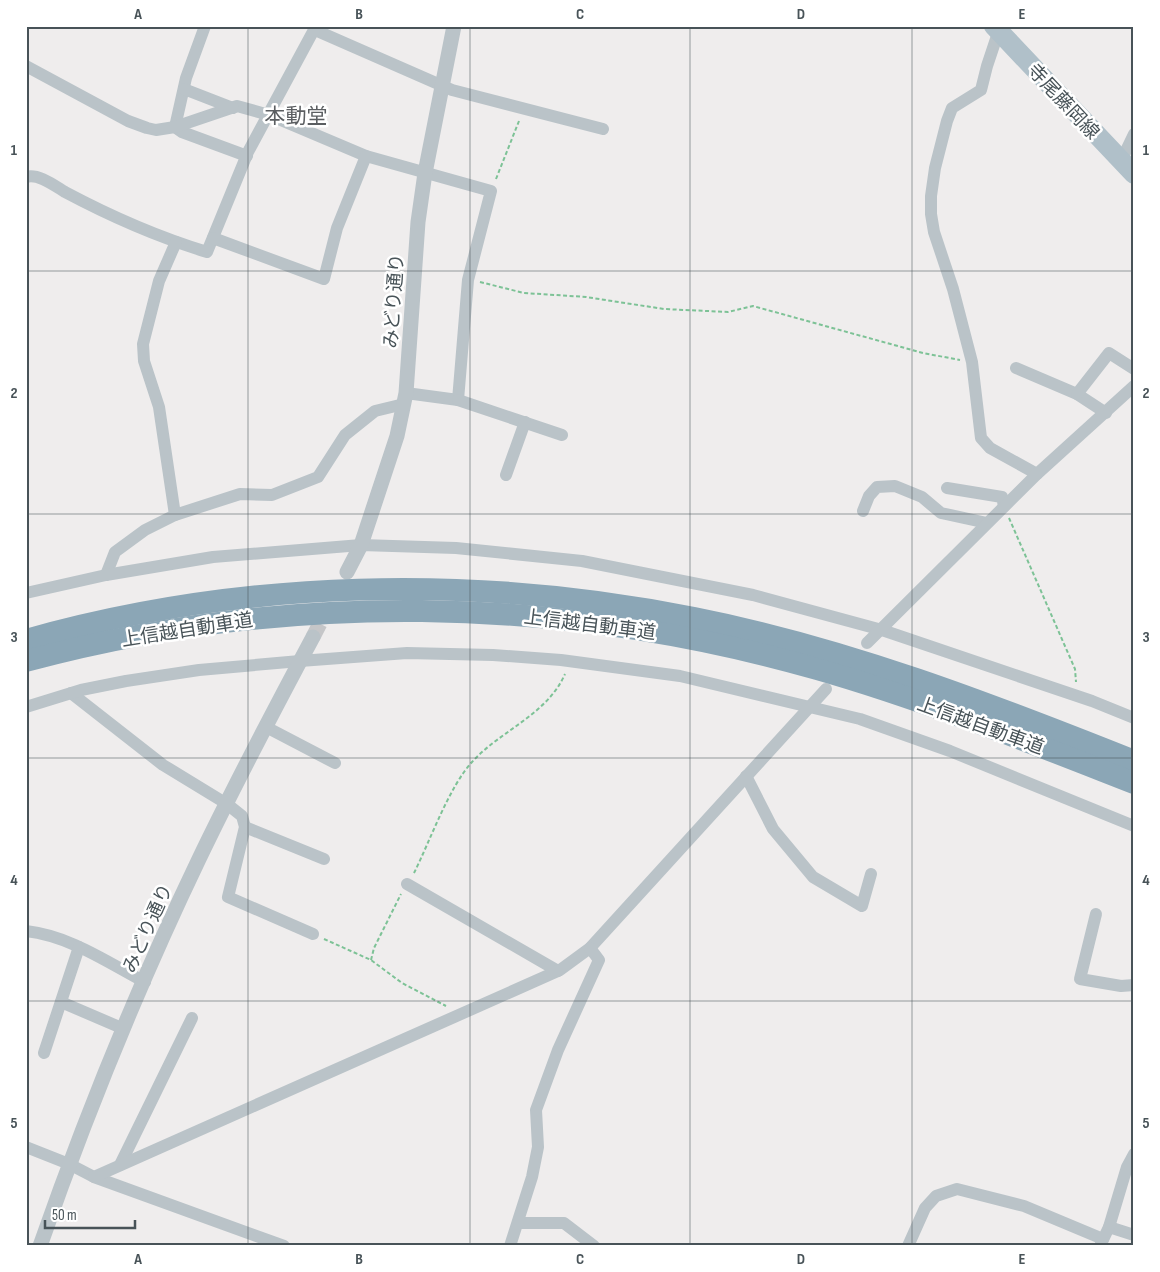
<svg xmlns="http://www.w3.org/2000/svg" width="1160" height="1272" font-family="'Sofia Sans Condensed','Noto Sans JP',sans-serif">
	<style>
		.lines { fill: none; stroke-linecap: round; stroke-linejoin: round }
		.tertiary-tunnel { stroke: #c5c6c8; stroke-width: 15; stroke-dasharray: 15 8; stroke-linecap: butt }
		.path { stroke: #7dc296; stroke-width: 2; stroke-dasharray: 4 2.5; stroke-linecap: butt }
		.minor { stroke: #bac3c8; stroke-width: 12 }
		.tertiary { stroke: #bac3c8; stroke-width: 15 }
		.primary { stroke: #b0c0c9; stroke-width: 20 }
		.motorway { stroke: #8ba6b6; stroke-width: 22 }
		.grid { fill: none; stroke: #485358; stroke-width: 1; stroke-opacity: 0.55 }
		.labels { text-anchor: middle; stroke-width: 5; stroke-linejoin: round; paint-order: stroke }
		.street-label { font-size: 19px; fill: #485358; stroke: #fff }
		.quarter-label { font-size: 21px; fill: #5b5e61; stroke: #fff }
		.neatline { fill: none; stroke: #485358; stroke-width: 2 }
		.grid-label { font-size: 16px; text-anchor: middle; font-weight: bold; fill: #485358 }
	</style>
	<rect width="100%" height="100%" fill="#efeded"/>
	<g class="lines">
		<!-- tertiary-tunnel -->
		<path class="tertiary-tunnel" d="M313 637 329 606"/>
		<!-- path -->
		<g class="path">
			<path d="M496 179 519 121"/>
			<path d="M480 282 524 293 586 297 664 309 728 312 753 306 923 353 960 360"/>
			<path d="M1009 518 1075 669 1076 682"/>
			<path d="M414 873C430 841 449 787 472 762 501 730 547 715 565 674"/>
			<path d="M324 939 371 960 402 983 446 1006"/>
			<path d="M371 960 374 948 401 894"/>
		</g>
		<!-- minor -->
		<g class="minor">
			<path d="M205 26 186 78 175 127 182 132 247 156"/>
			<path d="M315 30 452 90 603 129"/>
			<path d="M999 30 987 66 981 90 952 108 947 121 935 168 931 196V214L934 232 953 289 972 362 981 438 990 448 1037 474"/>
			<path d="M26 66 128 121 147 128 156 130 175 127 237 106 269 115 366 156 491 191 468 280 458 400 406 393"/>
			<path d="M184 89 233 108"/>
			<path d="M1121 161 1134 134"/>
			<path d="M26 177C38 173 55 186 65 192 110 216 158 237 207 252L248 152 316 26"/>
			<path d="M213 238 324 279 337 228 366 156"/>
			<path d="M1016 368 1077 394 1106 413"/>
			<path d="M1077 394 1109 353 1134 369"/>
			<path d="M458 400 562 435"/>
			<path d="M506 475 525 422"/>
			<path d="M947 488 1002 497 1004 506"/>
			<path d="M863 511 869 496 877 487 895 486 922 497 941 513 987 523"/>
			<path d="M175 515 240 494 272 495 318 477 345 435 375 411 404 404"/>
			<path d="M106 575 115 552 145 530 175 515 159 407 144 361 143 344 159 281 176 242"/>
			<path d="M26 593 106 575 213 557 361 545 456 548 582 561 753 595 882 630 1092 701 1134 718"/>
			<path d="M867 643 1037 474 1134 386"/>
			<path d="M71 693 163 765 227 804 242 816 245 827 228 897 313 934"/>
			<path d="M26 707 81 690 126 681 199 670 300 661 407 653 493 655 561 660 680 676 860 719 950 751 1134 826"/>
			<path d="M266 727 335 763"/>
			<path d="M746 776 773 829 813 877 862 906 871 874"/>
			<path d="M245 827 324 859"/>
			<path d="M407 884 558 971"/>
			<path d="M1096 914 1080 979 1121 986 1134 985"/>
			<path d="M26 931C70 936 107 962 145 982"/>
			<path d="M61 1002 124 1029"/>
			<path d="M44 1053 79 947"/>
			<path d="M26 1147 69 1164 94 1177 284 1246"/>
			<path d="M120 1165 192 1018"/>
			<path d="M94 1177 560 970 590 948 826 689"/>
			<path d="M518 1223H564L594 1246"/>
			<path d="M1109 1227 1134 1235"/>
			<path d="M510 1246 532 1177 538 1147 536 1110 558 1050 599 960 590 948"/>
			<path d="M908 1246 925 1208 936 1196 957 1189 1024 1206 1103 1239"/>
			<path d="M1100 1246 1109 1227 1127 1167 1134 1154"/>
		</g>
		<!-- tertiary -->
		<g class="tertiary">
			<path d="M347 572 361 545 397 436 406 393 418 222 425 173 454 26"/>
			<path d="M40 1246C86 1115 139 984 199 859 235 784 274 710 313 637"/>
		</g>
		<!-- primary -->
		<path class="primary" d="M994 26 1134 174"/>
		<!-- motorway -->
		<g class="motorway">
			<path d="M26 640C242 579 475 574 694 618 846 648 991 704 1134 761"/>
			<path d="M26 661C286 591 558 595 817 669 925 700 1029 742 1134 783"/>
		</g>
	</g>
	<!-- grid -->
	<path class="grid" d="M248 26V1246M470 26V1246M690 26V1246M912 26V1246M26 271H1134M26 514H1134M26 758H1134M26 1001H1134"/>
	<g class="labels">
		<!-- street labels -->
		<g class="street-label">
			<text transform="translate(1064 101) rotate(47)" y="7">寺尾藤岡線</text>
			<text transform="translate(393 301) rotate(-86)" y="7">みどり通り</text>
			<text transform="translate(590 624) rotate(7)" y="7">上信越自動車道</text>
			<text transform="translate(187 629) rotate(-9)" y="7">上信越自動車道</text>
			<text transform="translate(981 725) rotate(20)" y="7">上信越自動車道</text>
			<text transform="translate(147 928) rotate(-66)" y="7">みどり通り</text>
		</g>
		<!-- quarter labels -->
		<g class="quarter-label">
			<text x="296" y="123">本動堂</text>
		</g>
	</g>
	<!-- border -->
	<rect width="1160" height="1272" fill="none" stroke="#ffffff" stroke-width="55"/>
	<!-- scale -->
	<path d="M45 1220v8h90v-8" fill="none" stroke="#485358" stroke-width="2.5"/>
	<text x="52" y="1220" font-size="15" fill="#485358" stroke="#ffffff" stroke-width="4" paint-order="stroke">50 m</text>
	<rect x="28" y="28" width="1104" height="1216" class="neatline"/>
	<g class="grid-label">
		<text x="138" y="19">A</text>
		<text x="359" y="19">B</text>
		<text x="580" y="19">C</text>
		<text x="801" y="19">D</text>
		<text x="1022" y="19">E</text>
		<text x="14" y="155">1</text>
		<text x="1146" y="155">1</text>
		<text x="14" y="398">2</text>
		<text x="1146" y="398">2</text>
		<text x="14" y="642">3</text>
		<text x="1146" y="642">3</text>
		<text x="14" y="885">4</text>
		<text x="1146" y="885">4</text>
		<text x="14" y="1128">5</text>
		<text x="1146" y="1128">5</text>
		<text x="138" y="1264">A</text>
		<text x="359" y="1264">B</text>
		<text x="580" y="1264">C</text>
		<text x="801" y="1264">D</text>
		<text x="1022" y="1264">E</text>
	</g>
</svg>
